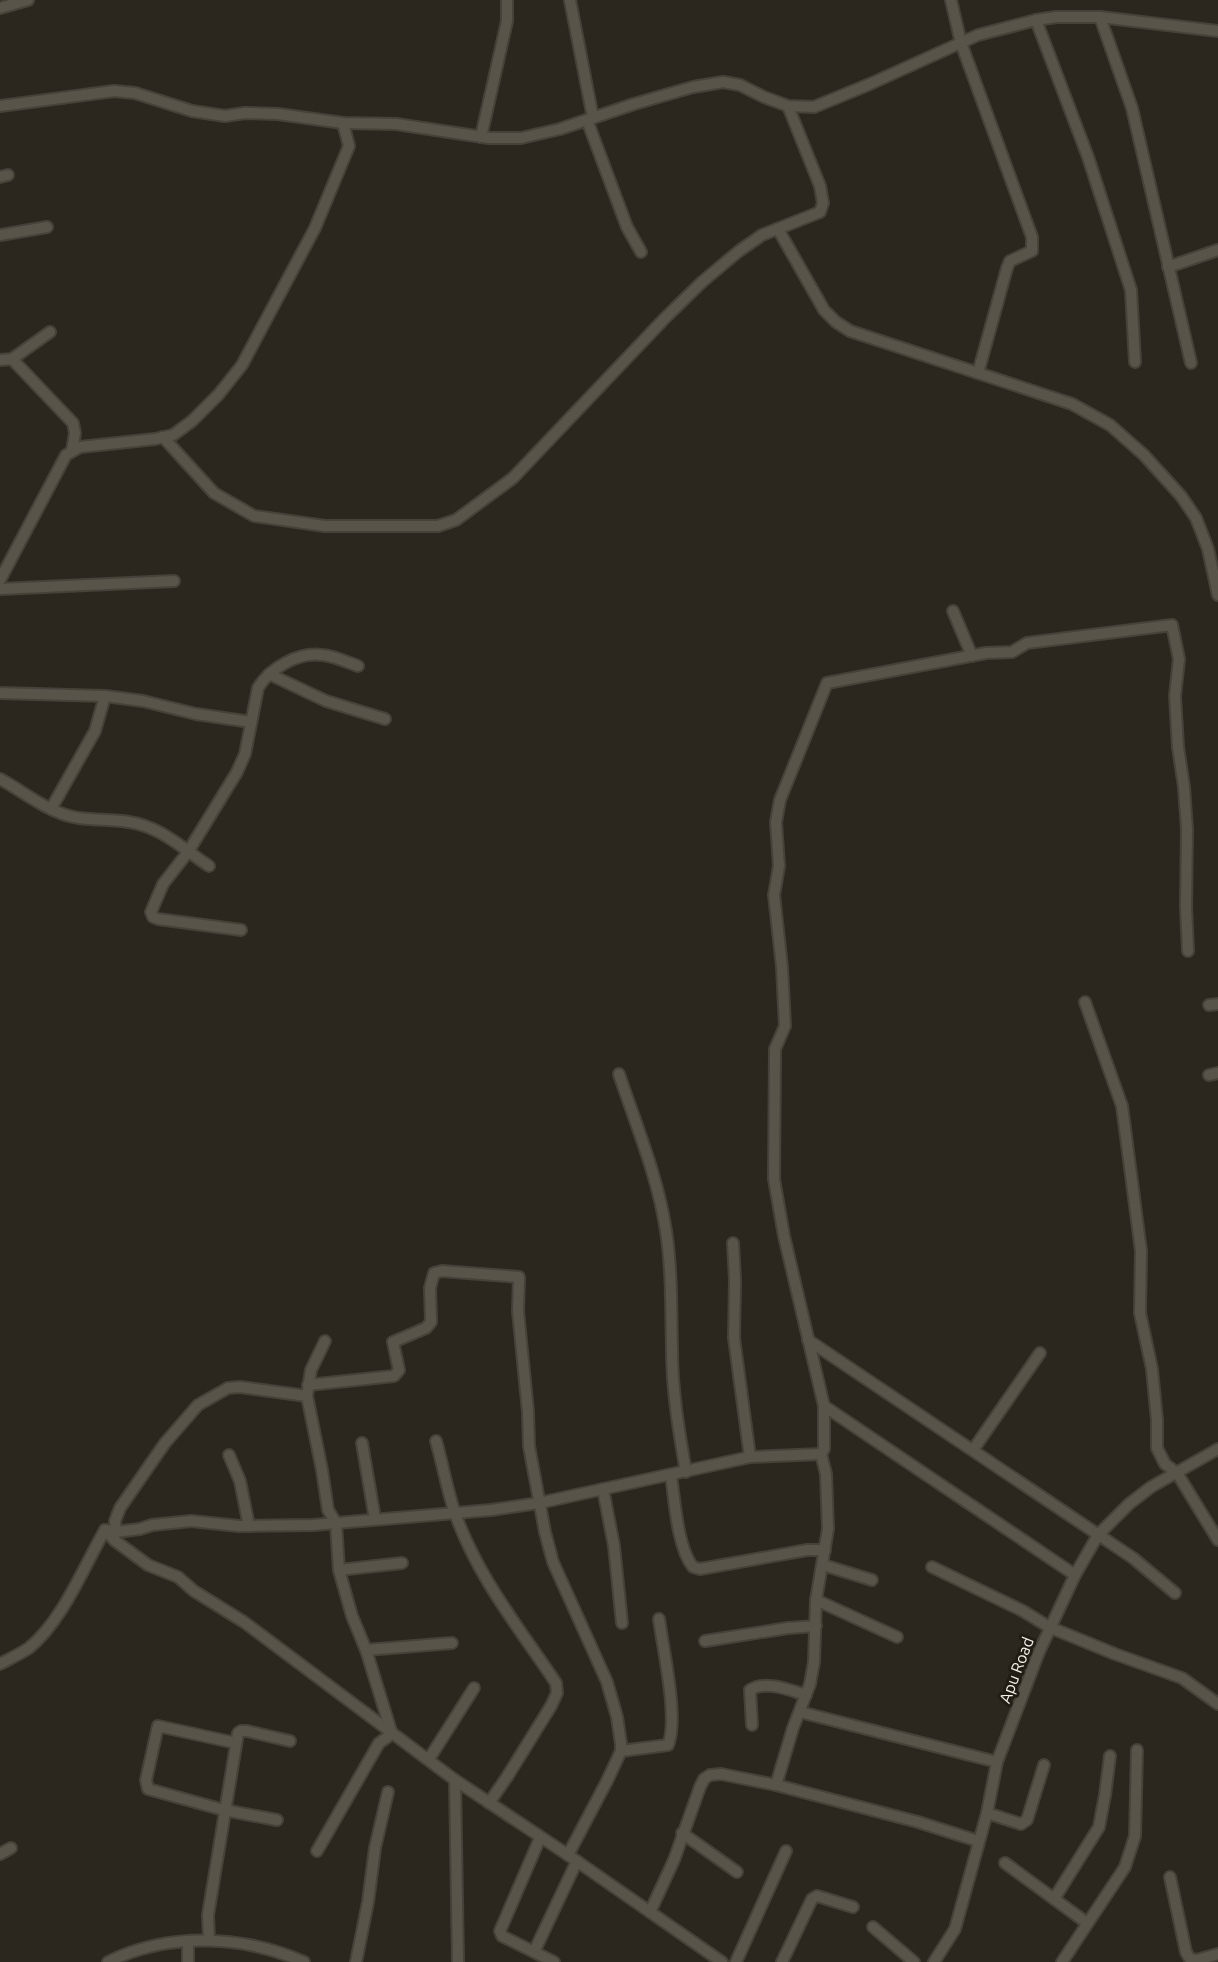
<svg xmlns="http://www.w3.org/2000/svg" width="1218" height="1962" font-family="Ubuntu,sans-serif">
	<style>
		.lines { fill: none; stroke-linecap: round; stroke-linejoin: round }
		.minor-casing { stroke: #464239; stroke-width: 14 }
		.minor { stroke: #595449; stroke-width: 10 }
		.labels { text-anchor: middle; stroke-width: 6; stroke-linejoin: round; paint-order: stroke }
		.street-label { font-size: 16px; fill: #f6f3ec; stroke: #221d14 }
	</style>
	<rect width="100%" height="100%" fill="#2c271e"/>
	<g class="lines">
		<!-- minor casing -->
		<g class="minor-casing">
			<g id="minor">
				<path d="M570 0 593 118"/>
				<path d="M951 0 961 43 1032 237V251L1010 261 1007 268 978 373"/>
				<path d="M0 8 28 0"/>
				<path d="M1100 17 1132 108 1191 363"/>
				<path d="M1036 20 1088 157 1131 290 1135 362"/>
				<path d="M0 106 114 91 135 93 192 111 225 116 245 113 278 114 343 123 396 124 489 138H521L560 129 634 104 693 87 723 82 740 85 764 97 788 106 814 107 870 84 978 35 1036 20 1056 17H1100L1218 31"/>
				<path d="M587 120 627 227 641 252"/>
				<path d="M481 137 507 21V0"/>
				<path d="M0 177 8 175"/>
				<path d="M778 229 824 310 836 322 850 331 1072 404 1110 425 1144 455 1181 496 1196 518 1208 549 1218 595"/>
				<path d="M0 235 47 227"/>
				<path d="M1168 267 1218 250"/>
				<path d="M12 359 73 423 75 433 72 451"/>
				<path d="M0 360 12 359 50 332"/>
				<path d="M163 437 214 493 254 516 325 526H438L456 520 513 478 666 317 702 282 739 251 762 235 820 212 823 203 820 186 788 106"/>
				<path d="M0 580 66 455 80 447 155 439 173 435 192 421 219 394 242 365 315 228 349 146 343 123"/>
				<path d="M0 589 174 581"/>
				<path d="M953 611 972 656"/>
				<path d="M269 674 326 701 385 719"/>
				<path d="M0 693 105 696 143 701 196 714 251 722"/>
				<path d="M0 779C21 790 38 805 60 813 82 822 107 818 129 822 162 827 183 849 209 866"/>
				<path d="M51 809 95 731 105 696"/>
				<path d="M241 930 158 919 153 917 151 912 163 884 188 852 237 772 245 754 258 688C270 668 298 652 322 655 334 656 347 662 358 666"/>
				<path d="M1085 1002 1122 1106 1141 1251 1140 1313 1152 1369 1157 1420V1448L1165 1464 1177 1473 1218 1540"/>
				<path d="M1209 1005 1218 1004"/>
				<path d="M619 1074C636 1125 658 1177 666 1231 672 1270 671 1310 672 1350 672 1391 679 1432 686 1472"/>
				<path d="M1209 1075 1218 1073"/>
				<path d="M733 1243 735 1280 734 1338 750 1457"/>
				<path d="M808 1340 1133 1558 1175 1593"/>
				<path d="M325 1341 311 1370 307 1396 322 1470 328 1510 336 1523 339 1570 352 1616 366 1650 392 1734"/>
				<path d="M308 1385 394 1376 399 1370 393 1342 426 1328 431 1322 430 1288 434 1273 442 1271 519 1277 518 1311 528 1412 529 1446 545 1532 553 1562 607 1682 617 1717 621 1744V1751L607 1781 568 1855"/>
				<path d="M824 1406 1075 1575"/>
				<path d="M436 1441C443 1465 447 1490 455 1513 477 1576 519 1628 556 1683L557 1693 551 1706 507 1777 489 1803"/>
				<path d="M362 1443 375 1519"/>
				<path d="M973 1450 1040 1353"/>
				<path d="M229 1455 240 1481 249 1526"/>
				<path d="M671 1476C675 1501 677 1547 693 1567L700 1569 807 1550H825"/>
				<path d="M603 1489 614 1546 622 1623"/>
				<path d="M105 1530 116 1532 140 1529 152 1525 191 1521 239 1526 313 1525 491 1510 539 1503 750 1457 821 1454 824 1449V1406L784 1236 774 1179 775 1049 785 1026 782 967 774 895 779 866 776 822 780 800 827 683 986 653 1012 652 1027 643 1172 625 1179 659 1175 696 1178 747 1184 787 1187 830 1186 907 1188 951"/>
				<path d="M105 1530 114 1540 148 1565 178 1577 194 1591 244 1622 455 1780 568 1855 722 1962"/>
				<path d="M116 1532 115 1521 120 1508 165 1443 198 1405 228 1388 240 1387 307 1396"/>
				<path d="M823 1565 872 1580"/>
				<path d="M932 1567 1023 1611 1049 1627 1115 1654 1182 1678 1218 1704"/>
				<path d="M339 1570 402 1563"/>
				<path d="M816 1600 897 1637"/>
				<path d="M705 1641 788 1628 816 1626"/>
				<path d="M366 1650 452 1643"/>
				<path d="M0 1664C9 1659 20 1654 29 1648 63 1620 83 1568 105 1530"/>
				<path d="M800 1712 997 1762"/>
				<path d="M752 1725 750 1690C766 1680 789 1690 806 1695"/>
				<path d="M236 1743 158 1726 146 1780 148 1789 224 1810 277 1820"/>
				<path d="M621 1751 668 1745C679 1719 663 1649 659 1619"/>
				<path d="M429 1759 474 1688"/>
				<path d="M455 1780 458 1962"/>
				<path d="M776 1785 793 1728 810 1684 814 1662 816 1600 828 1529 826 1474 821 1454"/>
				<path d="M987 1813 1021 1824 1027 1820 1044 1765"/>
				<path d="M682 1833 737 1872"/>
				<path d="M540 1838 500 1931 502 1936 554 1962"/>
				<path d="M317 1851 379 1743 392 1734"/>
				<path d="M0 1854 11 1848"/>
				<path d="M1005 1863 1087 1923"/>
				<path d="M1170 1877 1186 1952 1190 1959 1197 1960 1218 1954"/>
				<path d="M1054 1899 1099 1827 1105 1795 1110 1756"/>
				<path d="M650 1912 674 1860 700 1787 704 1779 710 1775 721 1774 776 1785 918 1822 978 1841"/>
				<path d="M873 1927 914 1962"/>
				<path d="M209 1940 208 1915 238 1733 241 1731H247L290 1741"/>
				<path d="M188 1942V1962"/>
				<path d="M534 1952 577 1861"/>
				<path d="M108 1962C169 1932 243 1935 304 1962"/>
				<path d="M356 1962 368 1902 375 1848 388 1792"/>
				<path d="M736 1962 786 1851"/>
				<path d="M782 1962 812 1899 817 1896 853 1907"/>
				<path d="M934 1962 955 1929 987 1813 997 1762 1039 1652 1075 1575 1098 1535 1129 1504 1151 1487 1218 1449"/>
				<path d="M1062 1962 1125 1867 1135 1836 1137 1750"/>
			</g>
		</g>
		<!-- minor -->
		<use href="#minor" class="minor"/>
	</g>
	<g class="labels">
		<!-- street labels -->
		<g class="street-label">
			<text transform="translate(1016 1670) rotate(-69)" y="6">Apu Road</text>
		</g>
	</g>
</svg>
